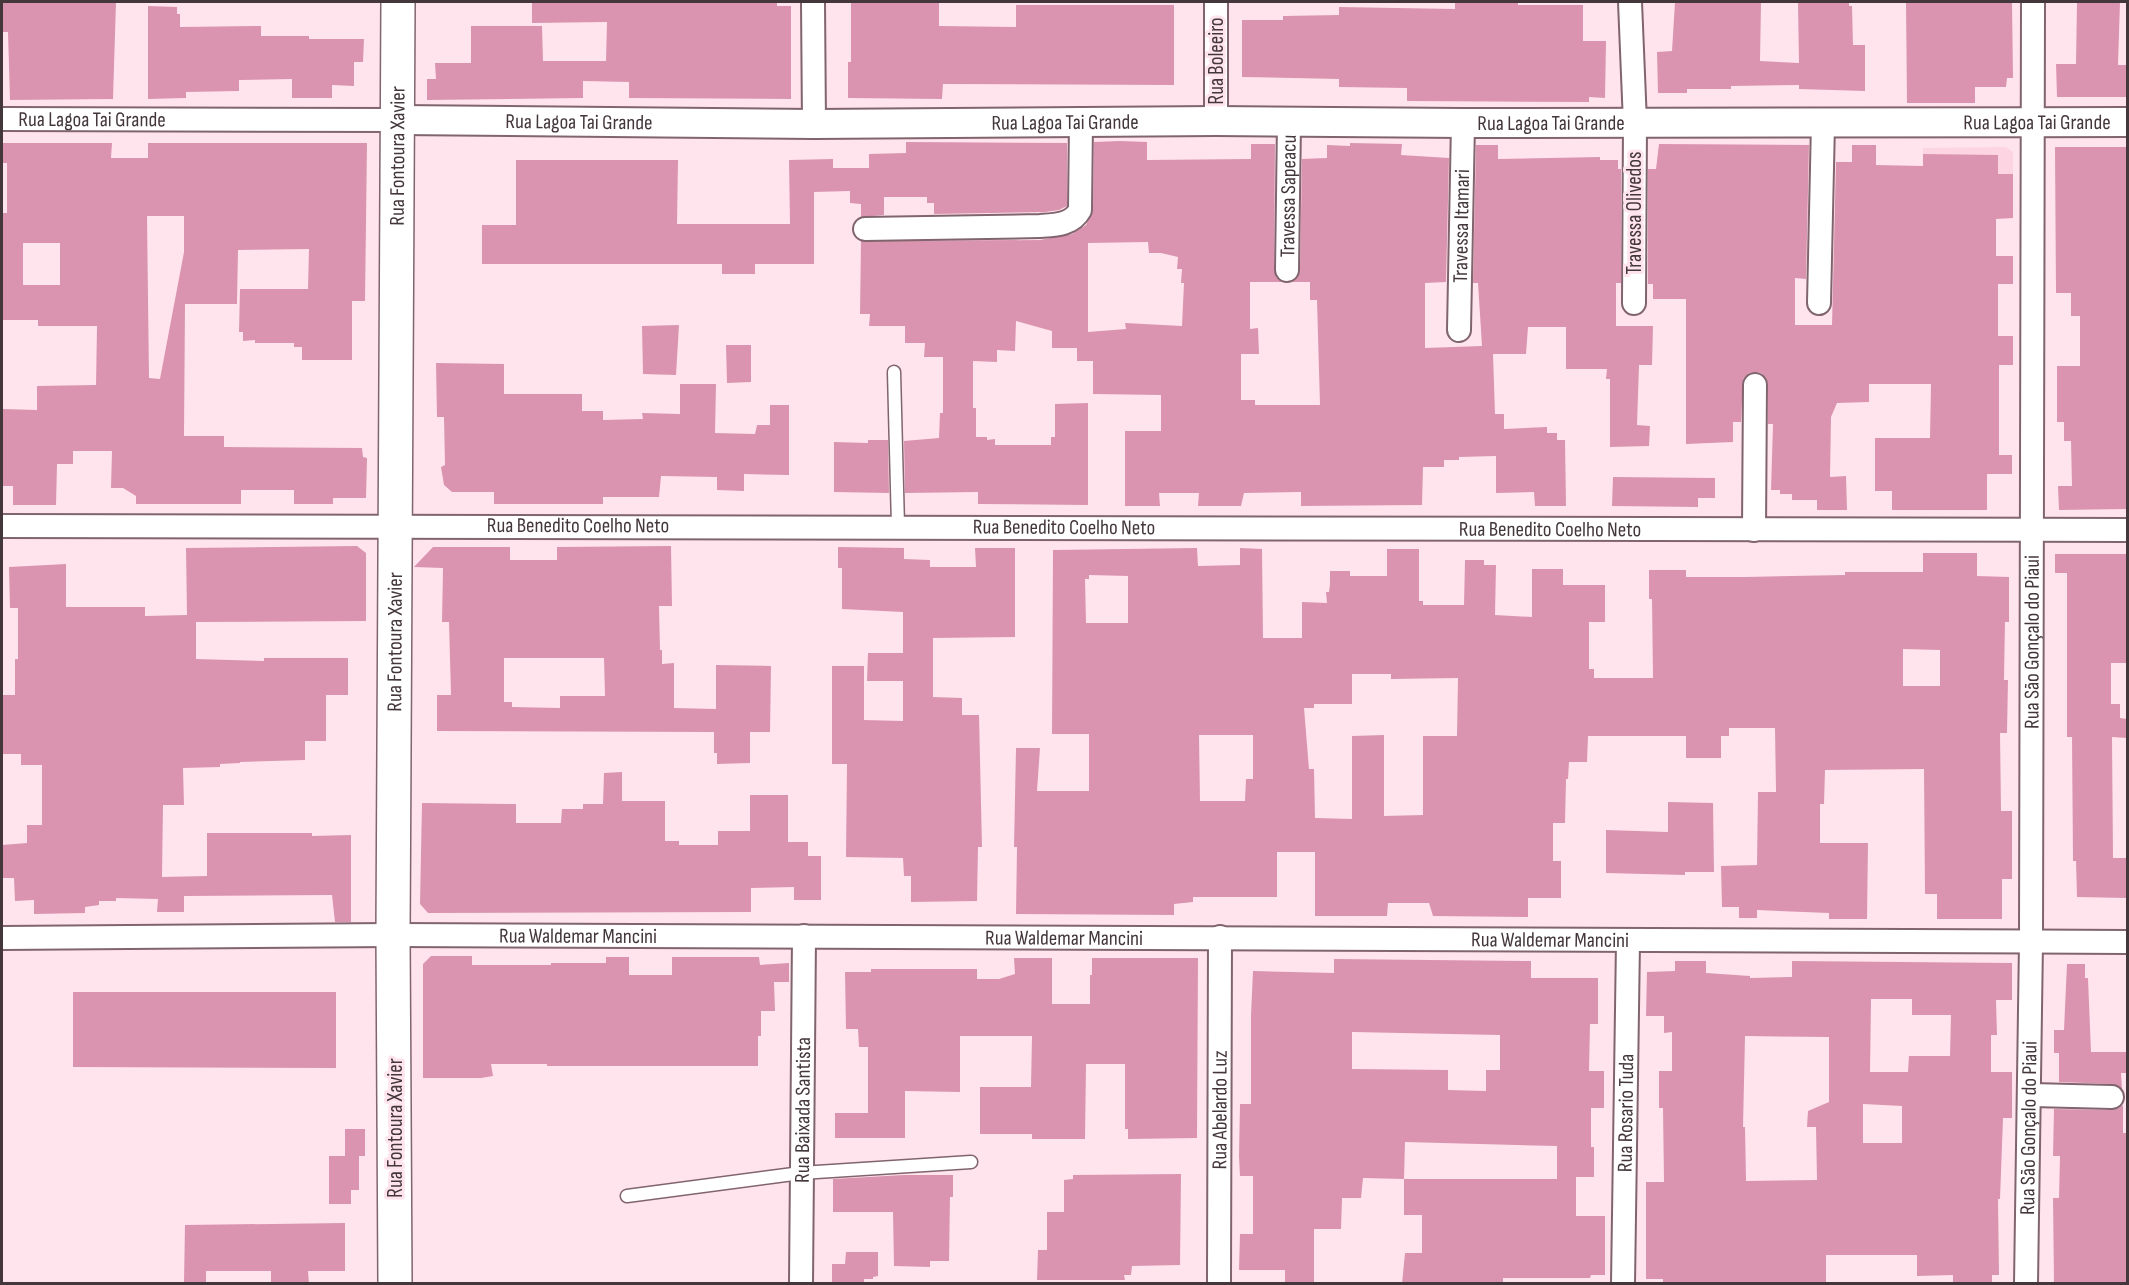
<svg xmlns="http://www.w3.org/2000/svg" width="2129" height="1285" font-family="'Sofia Sans Condensed',sans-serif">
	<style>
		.built { fill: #fdd4e2 }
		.building { fill: #db94af; fill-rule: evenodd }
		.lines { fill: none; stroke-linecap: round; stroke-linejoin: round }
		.service-casing { stroke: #80646e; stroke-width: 15 }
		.minor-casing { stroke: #80646e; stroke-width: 26 }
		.tertiary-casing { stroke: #80646e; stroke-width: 32 }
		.secondary-casing { stroke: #80646e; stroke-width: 36 }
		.service { stroke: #fff; stroke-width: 12 }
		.minor { stroke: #fff; stroke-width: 22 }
		.tertiary { stroke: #fff; stroke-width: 28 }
		.secondary { stroke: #fff; stroke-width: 33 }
		.labels { text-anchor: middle; stroke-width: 6; stroke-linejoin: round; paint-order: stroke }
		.street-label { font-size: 21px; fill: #44373c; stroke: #ffe4ed }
	</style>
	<rect width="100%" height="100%" fill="#ffe4ed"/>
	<!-- built -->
	<path class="built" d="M2006 147 2013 152V182H1923V148Z"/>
	<!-- building -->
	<g class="building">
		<path d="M3 2H116L113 99 10 100 8 32H3Z"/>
		<path d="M532 2H777V6H791V99L629 98V82L583 81V98L427 100V79H436L435 63H471V26H542L543 61H606L607 22 532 23Z"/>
		<path d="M851 2H939V26L1016 27V5H1174V85L943 84 942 99 848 98V62H851Z"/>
		<path d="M1455 2H1518V5H1583V41H1606L1605 98 1589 97V102L1407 101V88L1339 87V79L1242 77V20H1283V16L1339 15V7L1455 9Z"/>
		<path d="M1675 2H1761L1760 61 1799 63 1798 2H1849V6H1852L1853 45H1865V91L1799 89V85L1731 86V89H1687V93H1658L1657 52 1672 51Z"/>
		<path d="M1906 2H2012L2013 78H2007L2006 87H1975V103H1907Z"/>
		<path d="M2077 2H2120L2118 65H2127V97H2057L2056 64H2076Z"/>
		<path d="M148 6 177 7V14H180V27L261 26V36H309V39H364L363 62H354V86L332 85V98H292V79L239 80V91L186 92V98L148 99Z"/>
		<path d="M1120 141 1147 142V160L1251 159V144H1275L1274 270 1276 277 1282 282H1250V329L1258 328 1259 354H1241V400H1255V405H1320L1317 300H1310V282H1292L1298 277 1300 270 1302 159 1327 158V145L1350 146V143L1402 144 1401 155 1449 158 1446 282 1425 283V348L1482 346 1478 283H1473L1476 145H1498V159L1600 157V160H1618V169H1621V283H1616V326H1653L1652 365H1639L1637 425 1650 426 1649 446 1610 447V379H1606L1607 369H1566V327H1528L1526 354H1493L1495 414H1504V429L1547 427V433H1557V440H1565L1566 506H1535L1534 492 1496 493V456L1459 457V460H1444V467H1423L1422 505 1301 506V492L1244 493 1241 506H1198L1199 493H1159L1160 506H1125V431H1161V395L1093 394V361H1077V348H1052V331L1016 321 1015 351 997 350V362L973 361V408H976V437H987V440L995 439V445H1051V437H1055V404L1088 403V505L978 504V492L905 493 904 441 939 438 940 413H943V357H924L925 343H905V326H869L870 314H860L861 241 1040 240 1072 234 1086 225 1093 211 1094 142ZM1148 242 1149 253H1161L1178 257 1177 269H1182L1181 283H1184L1182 326 1125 323 1126 329 1088 332V243Z"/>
		<path d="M906 142 1067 143V206L1059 210 1045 212 934 214V203H927V197H884V215L861 217V204L850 203V191L814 192V264H755V274H722V264H482V225H516V160H678L677 224H790L789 160 833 159V168H869V154L906 153Z"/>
		<path d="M2 143H112L111 158H148V143H367L365 301H352V360H302V347H294V343H255V340L243 341V332H239L240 289H308L309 249 238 250 237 304H185L184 436H224V447L362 448 363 457 367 458 366 498H333V504H294V490H241V504H136V496L123 488H111L112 451H73V464H57L56 505H13V486H2V409L37 410V386L96 385 97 326H38V320H2V213H7V163H2ZM147 216H184V252L160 379 149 378ZM23 243H60V285H23Z"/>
		<path d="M1659 144 1809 145 1806 279 1795 278V325H1832L1836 162H1852V145H1876V165L1923 166V154L1998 155V174H2013V218L1996 219V256H2013V284H1998V336H2013V365H1999V455H2012V474H1987V510H1892V491H1875V438H1930L1931 384H1869V402L1837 403 1831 417 1830 477 1846 476 1847 510H1817V500H1792V494H1780V490H1771L1773 424H1768V385L1766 378 1761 373 1756 372 1749 373 1743 379 1741 422H1733V442L1686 444V299H1653V284H1648V169H1656Z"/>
		<path d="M2055 147H2127V509L2059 510 2058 486H2072L2071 441H2064V422H2057V366H2080V316H2071V293H2056Z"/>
		<path d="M679 325 676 375 643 374 642 326Z"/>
		<path d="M726 345H751V382L727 383Z"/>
		<path d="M436 363 504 364V394H582V411H603V420L643 419 642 413 680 414V384H716L715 433 755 434 757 425H770V405H789V475L744 474V491L717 490V477L661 476 659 497H603V504H494V492H452L444 485 441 467 445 465 444 417H437Z"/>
		<path d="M868 440H888L889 493 834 492V442L868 443Z"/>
		<path d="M1613 477 1715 478V498H1698V507L1612 506Z"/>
		<path d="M357 546 366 553V621L196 622V659L264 661V658H348V695H326V741H305V760L240 762V763L220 764V767L183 768 184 805H163L162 877 207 876V833H312V836L351 835V922H335L332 895 184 896V912H157L158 899 116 898V901H99V905L85 907V913L34 914V900L15 901 14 878H2V845L27 843V825H42V765H21V754H2V695H15V659H18V608H10L9 567 66 564V607H145V616L187 615 186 548Z"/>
		<path d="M671 546 672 606H659L660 650H662V664L674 663V708L716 709V665L771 666 770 732H750V763L717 764V753H714V732L437 731V695H451L449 622H442L443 568 414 567 433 547H510V560H557V547ZM504 658H604L605 696H560V708L512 707V702H504Z"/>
		<path d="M838 547 904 548V559L930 560V567H976L975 548H1015V637L933 638V697L962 698V715H979L982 847H978L977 901 911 902V876H904L903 858 846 857 847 764H832V666H864V720L903 721V681H867L868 653H903V612L842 609V568H838Z"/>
		<path d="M1197 548 1198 566 1240 565V548L1262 549 1263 638H1302V602L1327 603 1326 592H1329L1330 584V571H1350V576H1387V549H1419V601H1423V605H1464L1465 560H1484V565H1496L1495 615 1532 617V569H1563V585H1605V622H1589V669H1594V678H1653L1652 599H1649V570H1686V577H1745L1845 575V572H1923V553H1977V576L2009 577V622H2005L2004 680H2008L2007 733H2000L2001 811H2012V879H2002V919H1937V894H1925L1924 769 1825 770 1824 804H1820V843H1868L1867 919H1829V913L1757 910V918H1739V907H1722L1721 866 1757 865 1758 792H1776L1775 728H1729V736H1721V758H1686V736H1588L1587 762H1569L1568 779H1566L1565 823H1553V861H1561V898H1528V917L1433 916 1429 903H1388L1387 916H1315V852H1277V897H1193V902L1174 904V915L1016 914 1017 847H1014L1016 748H1040L1037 791H1089V734H1052L1053 550ZM1089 575 1128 576V623H1086L1085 579H1089ZM1903 649 1940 650V686H1903ZM1352 674H1391V679L1458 678 1457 736H1423V815L1384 816V735L1352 736V819L1315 818 1314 769H1309L1304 708H1314V704H1352ZM1199 735H1253V779H1246L1245 801H1200Z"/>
		<path d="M2055 554H2126L2127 663H2111V704H2120V718L2127 719V738L2112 737 2113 858H2127V898L2077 897 2076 861H2073L2072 737H2067V573H2055Z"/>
		<path d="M622 772V801H665V841H679V845H718V831H750V795H788V842H808V856H821V900H794V887L751 888V912L428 913 420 904 422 803 516 804V823H561L562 809H583V804H603L604 773Z"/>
		<path d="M1668 802 1713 803 1714 872H1685V875L1606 873V830L1668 832Z"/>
		<path d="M431 956H472V965H551V963H606V957H629V975H672V957H759L760 965 789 963V982H774L775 1011H761V1036H758V1066H547V1064H491L493 1076 481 1078H423V964Z"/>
		<path d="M1014 958H1052V1004H1090V975H1092V958H1198L1197 1138 1128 1139V1129H1125V1064H1086L1085 1139H1032V1134H980V1087H1031L1032 1036H960V1092L905 1091V1138H835V1113H868V1047H859L858 1029H846L845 972H871V969H977V979H999L1015 974Z"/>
		<path d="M1334 959 1531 961V978H1598V1024H1590L1589 1071H1604V1108H1591V1147H1594V1177H1576V1216H1605V1275H1591L1590 1278H1503V1284H1402L1405 1253H1422V1215H1404V1179H1557V1146L1405 1142 1404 1179 1363 1178 1361 1198H1342L1341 1229H1314V1284H1285V1270H1239L1240 1234H1253V1176H1240L1239 1156 1240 1104H1251V1015L1253 971 1334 973ZM1352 1032 1500 1035V1070H1486V1091L1448 1090V1070L1352 1069Z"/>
		<path d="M1675 961H1706V973L1750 976V978L1792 977V961L2012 963V1000H1996L1997 1035H1991V1072H2012V1118H2003L2000 1199H1998L1999 1275H1992V1284H1953V1275L1917 1276V1255H1826V1284H1663V1279H1646V1182H1664L1663 1108H1659V1071H1672V1032L1664 1033V1016H1646L1647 972 1675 971ZM1871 999H1912V1015H1951L1950 1056H1909L1908 1072H1870ZM1745 1036 1829 1037V1102L1808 1111 1807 1127H1816L1817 1180 1746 1181 1745 1127H1743ZM1863 1104 1902 1106V1143H1863Z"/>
		<path d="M2067 964H2085V978H2088L2091 1052H2127V1073H2121L2122 1089 2112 1084 2059 1082V1053H2054V1030H2064Z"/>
		<path d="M73 992H336V1068L73 1067Z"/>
		<path d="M2123 1105V1133H2127V1284H2054L2053 1198H2059L2060 1156H2053L2054 1109 2112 1110 2118 1109Z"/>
		<path d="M345 1129H365V1156H359V1190H351V1204H329V1156H345Z"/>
		<path d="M1181 1174 1180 1265 1132 1266 1131 1275H1124L1125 1280H1037L1038 1250H1047V1212H1064V1180L1073 1179V1175Z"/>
		<path d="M904 1175H953V1197H950L949 1261H930V1267L894 1266 893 1212H833V1179Z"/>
		<path d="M345 1223V1271H308L309 1284H271V1271H206V1283H184L185 1225Z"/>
		<path d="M846 1252H878V1276L873 1277V1279H864V1283H832V1264H845Z"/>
	</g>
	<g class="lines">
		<!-- service casing -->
		<g class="service-casing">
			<g id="service">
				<path d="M894 372 898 526"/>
				<path d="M627 1196 801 1173 971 1162"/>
			</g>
		</g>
		<!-- minor casing -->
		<g class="minor-casing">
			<g id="minor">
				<path d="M813 2 814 124"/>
				<path d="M1630 2 1635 123 1634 303"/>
				<path id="s1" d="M2 119 399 120"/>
				<path d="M1216 121V2"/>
				<path d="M865 229 1040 226C1055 225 1072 225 1080 210L1081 122"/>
				<path id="s2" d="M1287 270 1289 122"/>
				<path d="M1819 303 1823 123"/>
				<path id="s3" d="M1459 330 1463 123"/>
				<path id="s4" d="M2 526C710 522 1419 531 2128 530"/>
				<path d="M1754 530 1755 385"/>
				<path id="s5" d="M2 938 393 935 2128 942"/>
				<path d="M2029 1095 2112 1097"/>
				<path id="s6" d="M801 1284 804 936"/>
				<path id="s7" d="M1219 1284 1220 937"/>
				<path id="s8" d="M1623 1284 1628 941"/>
				<path id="s9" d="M2026 1284 2031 942 2033 2"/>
			</g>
		</g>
		<!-- tertiary casing -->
		<g class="tertiary-casing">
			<g id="tertiary">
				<path id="s10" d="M399 120 814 124 1216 121 1463 123 2128 122"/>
			</g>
		</g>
		<!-- secondary casing -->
		<g class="secondary-casing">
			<g id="secondary">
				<path id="s11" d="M395 1284 393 935 398 2"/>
			</g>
		</g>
		<!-- service -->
		<use href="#service" class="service"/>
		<!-- minor -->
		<use href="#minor" class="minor"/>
		<!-- tertiary -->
		<use href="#tertiary" class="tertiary"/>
		<!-- secondary -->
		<use href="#secondary" class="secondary"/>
	</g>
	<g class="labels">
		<!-- street labels -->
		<g class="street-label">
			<text transform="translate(1216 61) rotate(-90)" y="7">Rua Boleeiro</text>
			<text dy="7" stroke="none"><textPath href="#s1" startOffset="90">Rua Lagoa Tai Grande</textPath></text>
			<text dy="7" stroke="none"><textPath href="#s10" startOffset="666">Rua Lagoa Tai Grande</textPath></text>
			<text dy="7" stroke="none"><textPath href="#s10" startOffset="180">Rua Lagoa Tai Grande</textPath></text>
			<text dy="7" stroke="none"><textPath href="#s10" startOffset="1638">Rua Lagoa Tai Grande</textPath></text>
			<text dy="7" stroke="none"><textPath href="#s10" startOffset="1152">Rua Lagoa Tai Grande</textPath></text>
			<text dy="7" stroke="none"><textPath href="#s11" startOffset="1128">Rua Fontoura Xavier</textPath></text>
			<text dy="7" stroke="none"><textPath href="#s2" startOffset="74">Travessa Sapeacu</textPath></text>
			<text transform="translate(1634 213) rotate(-90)" y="7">Travessa Olivedos</text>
			<text dy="7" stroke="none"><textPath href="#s3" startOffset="104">Travessa Itamari</textPath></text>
			<text dy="7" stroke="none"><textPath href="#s4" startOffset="576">Rua Benedito Coelho Neto</textPath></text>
			<text dy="7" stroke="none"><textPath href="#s4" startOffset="1062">Rua Benedito Coelho Neto</textPath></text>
			<text dy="7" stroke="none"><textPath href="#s4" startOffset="1548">Rua Benedito Coelho Neto</textPath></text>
			<text dy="7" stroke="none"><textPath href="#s11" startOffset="642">Rua Fontoura Xavier</textPath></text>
			<text dy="7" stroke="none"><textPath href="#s9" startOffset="642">Rua São Gonçalo do Piaui</textPath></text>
			<text dy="7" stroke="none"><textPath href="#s5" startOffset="576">Rua Waldemar Mancini</textPath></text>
			<text dy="7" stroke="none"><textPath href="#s5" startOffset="1062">Rua Waldemar Mancini</textPath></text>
			<text dy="7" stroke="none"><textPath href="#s5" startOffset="1548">Rua Waldemar Mancini</textPath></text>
			<text dy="7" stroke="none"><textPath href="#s6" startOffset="174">Rua Baixada Santista</textPath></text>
			<text dy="7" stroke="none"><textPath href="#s7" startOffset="174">Rua Abelardo Luz</textPath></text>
			<text dy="7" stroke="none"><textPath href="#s8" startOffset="171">Rua Rosario Tuda</textPath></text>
			<text transform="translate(395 1128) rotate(-90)" y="7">Rua Fontoura Xavier</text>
			<text dy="7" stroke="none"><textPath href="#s9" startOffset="156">Rua São Gonçalo do Piaui</textPath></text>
		</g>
	</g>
	<!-- border -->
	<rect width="2129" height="1285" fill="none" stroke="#44373c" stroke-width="6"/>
</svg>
